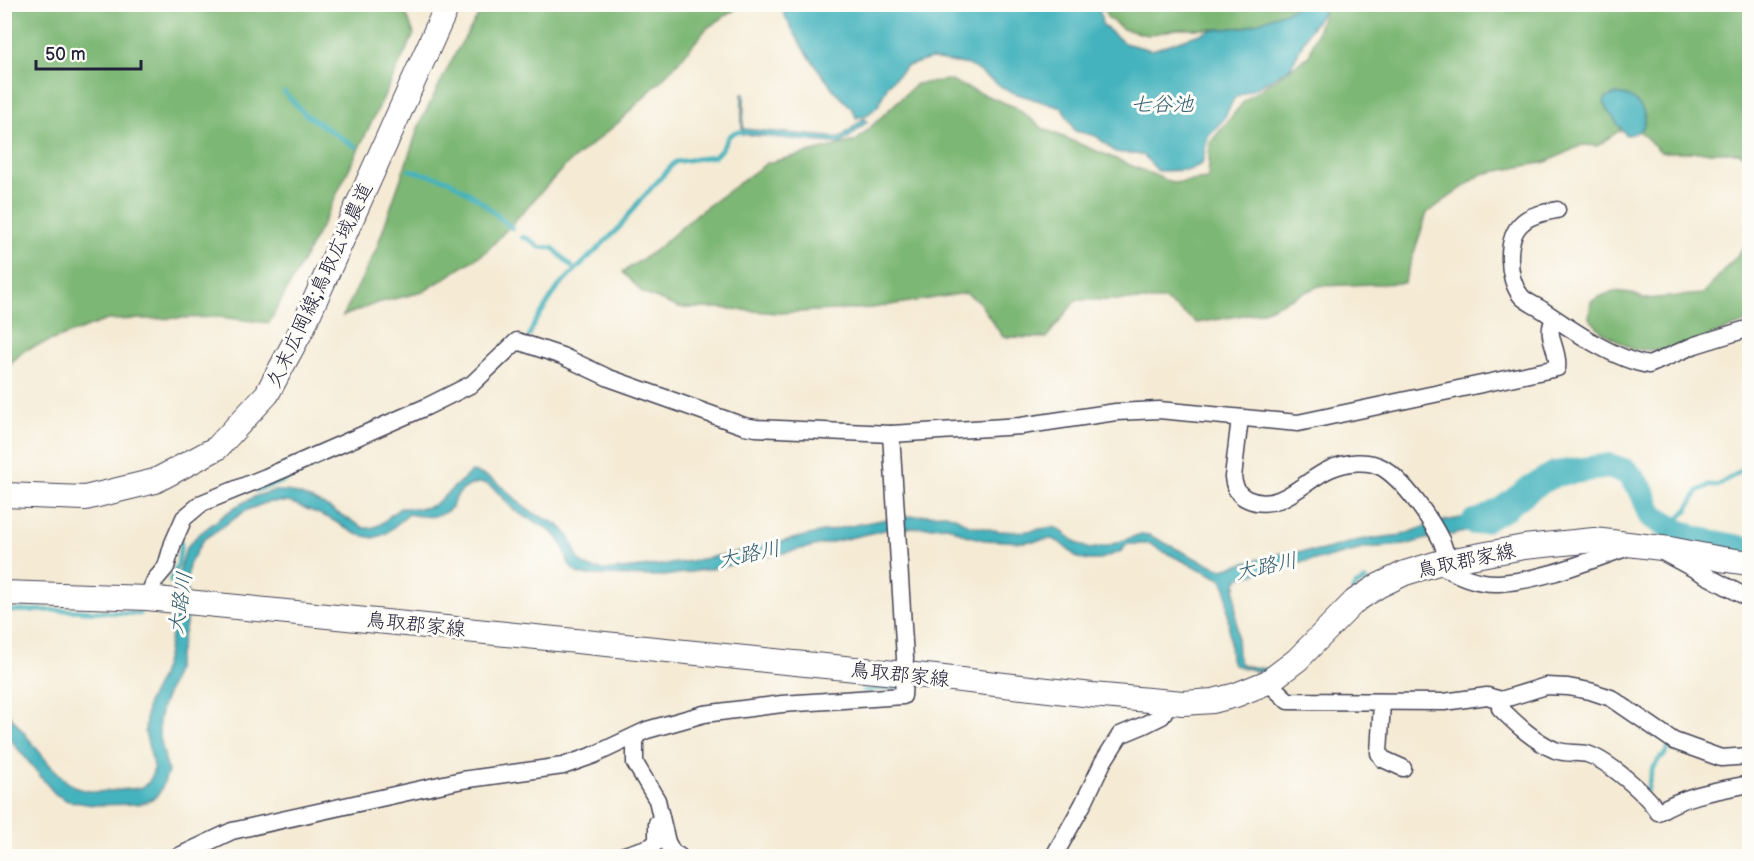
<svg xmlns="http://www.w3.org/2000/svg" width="1754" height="861" font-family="'Balsamiq Sans','Klee One',sans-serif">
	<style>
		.forest { fill: #7db775; stroke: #506c58; stroke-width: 1.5 }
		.water { fill: #44b3bd; stroke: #336a7c; stroke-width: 1.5 }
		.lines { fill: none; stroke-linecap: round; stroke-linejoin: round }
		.stream { stroke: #44b3bd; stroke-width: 4.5 }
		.river { stroke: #44b3bd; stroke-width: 26 }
		.street-casing { stroke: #424052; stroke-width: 19 }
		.secondary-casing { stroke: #424052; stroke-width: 26 }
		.street { stroke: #fff; stroke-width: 16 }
		.secondary { stroke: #fff; stroke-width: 24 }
		.labels { text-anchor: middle; stroke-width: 6; stroke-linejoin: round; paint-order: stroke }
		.street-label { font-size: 20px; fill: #22223b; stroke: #fdfcf7 }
		.water-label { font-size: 21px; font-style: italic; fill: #305c6f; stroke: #fdfcf7 }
	</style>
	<rect width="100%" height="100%" fill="#fdfcf7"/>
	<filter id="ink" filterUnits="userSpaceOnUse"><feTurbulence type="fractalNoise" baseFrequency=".0167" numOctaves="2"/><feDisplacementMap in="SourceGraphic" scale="12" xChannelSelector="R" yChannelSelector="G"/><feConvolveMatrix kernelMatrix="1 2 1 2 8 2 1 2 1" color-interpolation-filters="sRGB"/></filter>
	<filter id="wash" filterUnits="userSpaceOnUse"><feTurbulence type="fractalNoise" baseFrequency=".008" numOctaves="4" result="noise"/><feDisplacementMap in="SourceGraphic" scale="24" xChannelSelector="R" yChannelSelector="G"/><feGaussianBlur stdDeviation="1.35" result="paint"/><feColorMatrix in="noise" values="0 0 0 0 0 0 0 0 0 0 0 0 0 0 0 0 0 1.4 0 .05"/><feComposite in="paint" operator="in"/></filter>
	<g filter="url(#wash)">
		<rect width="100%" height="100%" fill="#f5ebd5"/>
		<!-- forest -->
		<g class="forest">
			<path d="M5 4 403 5 414 34 321 227 269 323 220 317 107 320 25 350 5 368Z"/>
			<path d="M485 5H742L707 28 675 66 619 122 564 167 486 252 423 292 377 303 343 316 376 250 420 123 457 50Z"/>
			<path d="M1103 5H1310L1276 24 1226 29H1177L1148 35 1123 29 1107 17Z"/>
			<path d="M1329 5H1749V162L1739 152H1661L1636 128 1622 129 1597 146 1582 145 1546 162 1482 174 1427 213 1404 283 1319 286 1261 312 1197 323 1165 300H1076L1046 338 1003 337 979 302 966 293 872 308 777 313 719 308H679L643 293 623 272 656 250 698 213 767 163 856 141 916 84 948 80 1015 107 1044 129 1173 183 1208 179 1210 143 1245 100 1309 56 1325 9Z"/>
			<path d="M1749 242V321L1670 351 1632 349 1602 332 1589 318 1591 301 1613 291 1631 293 1645 299 1703 294Z"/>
		</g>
		<!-- water -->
		<g class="water">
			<path d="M785 4 1099 5 1102 24 1124 43 1152 50 1212 30 1246 27 1293 9 1297 5H1328L1309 31 1291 67 1260 86 1235 97 1223 120 1208 136 1202 164 1189 170 1158 171 1143 155 1115 152 1096 136 1075 131 1062 108 1008 91 969 65 931 59 907 66 888 85 878 106 867 115 856 118C854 107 840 98 833 89 813 63 795 38 781 8Z"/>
			<path d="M742 94H744L743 129 840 138 864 118 867 122 841 144 742 134Z"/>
			<path d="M1616 94C1646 95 1658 133 1626 135L1607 110 1604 103 1606 98Z"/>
			<path d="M471 472C496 475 509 495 527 509 538 517 553 520 563 529 579 544 570 564 595 569 612 572 632 568 649 566 750 558 845 516 946 514L955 517 969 525 999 531 1022 532 1052 527 1059 529 1077 543 1089 549 1107 546 1141 534 1149 535 1199 560 1222 569 1287 552 1319 551 1359 540 1402 535 1438 522 1489 513 1501 505 1510 510 1492 524 1477 529 1452 535 1444 534 1405 545 1366 548 1323 559 1292 563 1239 578 1236 582 1237 586 1235 587 1238 657 1240 663 1246 666 1267 669 1264 673 1233 665 1231 658 1226 588 1221 579 1160 550 1151 544H1129L1126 545 1122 551 1098 560H1088L1078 558 1059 542 1052 539 1023 542 984 540 965 535 948 526 889 529 717 568 664 576 581 575C564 567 569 554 560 541 551 527 531 521 517 512 501 501 493 474 469 486 459 491 454 497 452 507 438 520 426 517 409 514L385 534 373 538 356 534 329 518 297 505 288 502H268L247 510 203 540 189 565 187 579 188 615 175 673 162 707 159 721V733L168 772 161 790 156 797 149 801 140 804 93 805 68 801 55 794 5 733 4 708 49 764 67 782 79 789 97 792 140 788 148 783 152 776 154 767 145 732 146 717 148 702 161 676 167 657 172 629 173 588 177 580 186 548 198 535 235 507 256 496 273 491H287L301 495 322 504 364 528C382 530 387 515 401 508H424L434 505Z"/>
		</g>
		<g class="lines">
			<!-- stream -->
			<g class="stream">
				<path d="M284 92 306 115 356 147"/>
				<path d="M409 170 448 180 478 199 512 228"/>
				<path d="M522 237 529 239 539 247 553 248 572 267"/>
				<path d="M529 336 534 324 559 286 620 227 636 205 675 162 715 156 721 150 729 136 735 132H746"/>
				<path d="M1744 465 1750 464"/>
				<path d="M256 490 281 482 339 454"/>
				<path d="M1675 522 1688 509 1698 491 1708 486H1717L1741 471"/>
				<path d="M178 587 170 581 178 564 181 542"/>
				<path d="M1352 591 1355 586 1366 580"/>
				<path d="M4 611 64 610 140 614"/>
				<path d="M863 691 896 687"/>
				<path d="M1647 791 1652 770 1660 758 1663 757 1671 744"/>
			</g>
			<!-- river -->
			<path class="river" d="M1474 522 1483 520 1503 509 1532 487 1555 474 1609 466 1627 472 1642 491 1652 516 1674 530 1695 539 1750 550"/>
		</g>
	</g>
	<g filter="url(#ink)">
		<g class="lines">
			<!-- street casing -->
			<g class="street-casing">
				<g id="street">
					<path d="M1557 210C1546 212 1530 215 1522 223 1505 238 1507 279 1521 296 1526 302 1537 306 1544 311 1572 330 1615 360 1649 365L1695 345 1750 328"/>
					<path d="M1240 418 1233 477C1234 487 1238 495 1247 499 1280 514 1304 480 1330 469 1346 462 1368 459 1383 468 1404 481 1430 518 1441 540 1444 546 1445 554 1449 561"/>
					<path d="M1666 554 1750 599"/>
					<path d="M1438 563C1456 575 1477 584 1499 583 1544 580 1588 561 1629 547"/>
					<path d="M147 598 155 580 166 567 173 543 184 518 202 503 266 477 426 407 472 384 517 341 562 356 609 378 744 426 756 428 891 434 1021 426 1116 412 1159 410 1298 423 1557 368C1560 350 1543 334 1555 319"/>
					<path d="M1268 682 1288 701 1444 702 1487 696 1501 700 1546 686 1568 687 1590 691 1611 698 1674 741 1721 758 1750 756"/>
					<path d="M1501 700 1500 708C1516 724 1534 741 1555 750 1565 754 1577 752 1587 754 1607 760 1647 794 1658 812 1685 795 1719 790 1750 784"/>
					<path d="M1382 702 1379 753 1383 759 1403 768"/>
					<path d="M635 736V763L657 800 667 842 673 853 679 856"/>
					<path d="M179 856 232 831 462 780 563 766 594 755 647 730 704 714 782 704 903 696 905 658 891 434"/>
					<path d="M621 856 650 847 657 842V823"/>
					<path d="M1054 856 1083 804 1103 762 1120 735 1144 725 1162 716 1169 702"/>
				</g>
			</g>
			<!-- secondary casing -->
			<g class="secondary-casing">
				<g id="secondary">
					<path d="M4 495 85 498 155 481 217 448 267 394 302 329 448 4"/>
					<path d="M4 593 147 598 935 677 1092 695 1183 703 1213 701 1236 695 1268 682 1297 660 1355 601 1378 586 1405 573 1438 563 1524 547 1594 540 1670 549 1721 559 1750 563"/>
				</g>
			</g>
			<!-- street -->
			<use href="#street" class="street"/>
			<!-- secondary -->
			<use href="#secondary" class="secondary"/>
		</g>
	</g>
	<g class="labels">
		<!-- street labels -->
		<g class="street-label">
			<text transform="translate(319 285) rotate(-65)" y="7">久末広岡線;鳥取広域農道</text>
			<text transform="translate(1466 560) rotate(-12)" y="7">鳥取郡家線</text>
			<text transform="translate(416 624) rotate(6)" y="7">鳥取郡家線</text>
			<text transform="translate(900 674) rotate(6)" y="7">鳥取郡家線</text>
		</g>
		<!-- water labels -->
		<g class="water-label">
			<text x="1162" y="111">七谷池</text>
			<text transform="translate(749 554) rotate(-12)" y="7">大路川</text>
			<text transform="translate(1266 566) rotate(-12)" y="7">大路川</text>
			<text transform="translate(180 603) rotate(-81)" y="7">大路川</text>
		</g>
	</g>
	<!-- margin -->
	<rect width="1754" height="861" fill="none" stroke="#fdfcf7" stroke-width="24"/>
	<!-- scale -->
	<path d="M36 60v9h105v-9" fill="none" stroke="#22223b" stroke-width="3"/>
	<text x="45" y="60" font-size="18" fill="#22223b" stroke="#fdfcf7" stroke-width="4.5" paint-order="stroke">50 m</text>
</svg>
